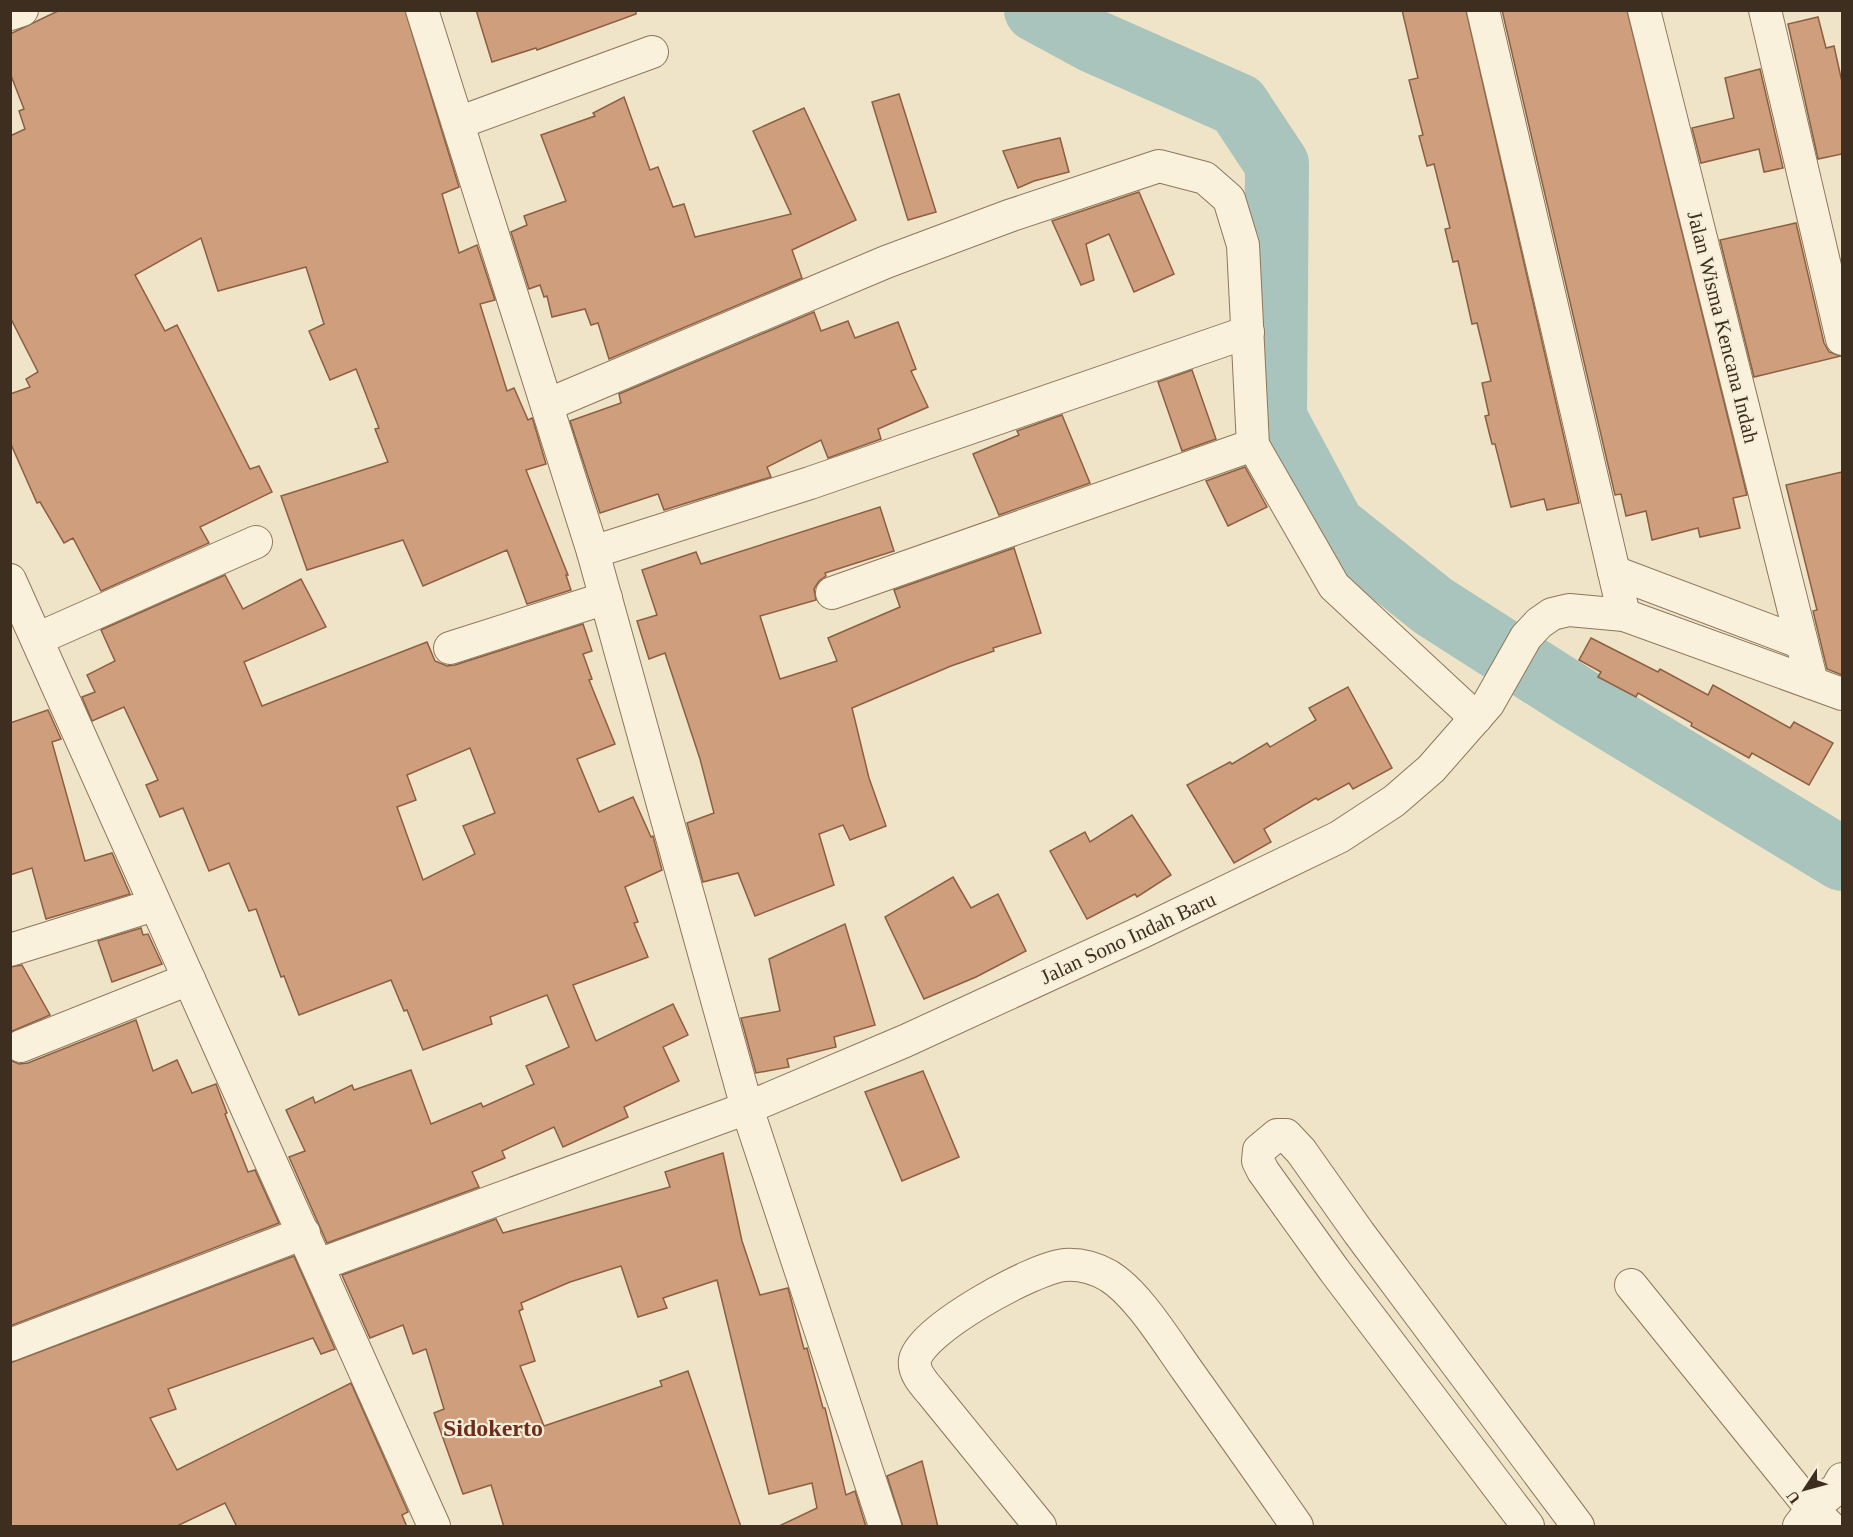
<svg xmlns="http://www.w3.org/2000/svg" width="1853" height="1537" font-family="Georgia,serif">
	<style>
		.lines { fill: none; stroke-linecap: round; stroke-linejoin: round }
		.river { stroke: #a9c4bc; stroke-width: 64 }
		.building { fill: #cf9f7d; stroke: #8d5f41; stroke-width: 1.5; fill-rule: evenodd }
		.minor-casing { stroke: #8d765c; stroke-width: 34 }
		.minor { stroke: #faf1dc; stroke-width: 32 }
		.labels { text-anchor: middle; stroke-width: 4.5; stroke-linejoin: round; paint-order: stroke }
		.street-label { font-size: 21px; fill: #3d2e20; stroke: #f7eed8 }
		.quarter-label { font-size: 24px; font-weight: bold; fill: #6b2e1e; stroke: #f7eed8 }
	</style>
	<rect width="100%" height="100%" fill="#f0e4c8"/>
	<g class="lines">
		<!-- river -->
		<path class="river" d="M1036 10 1093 41 1238 105 1277 164 1275 418 1333 526 1433 606 1577 698 1842 859"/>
	</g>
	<!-- building -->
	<g class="building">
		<path d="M60 10H405L459 187 442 194 459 253 477 245 495 300 480 304 507 391 514 388 528 420 532 418 533 420 546 464 526 470 568 575H566L571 590 527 604 507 550 423 586 403 540 307 570 281 496 388 462 375 429 379 428 356 369 330 380 309 331 324 324 306 267 218 291 201 238 135 275 165 331 177 325 250 469 259 466 272 492 200 527 209 543 101 591 73 538 64 543 40 502 37 503 10 442V394L30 387 26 379 38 372 10 317V136L25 129 19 111 24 109 10 73V34Z"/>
		<path d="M476 10H636V14L537 50 536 48 492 62Z"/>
		<path d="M1402 10H1466L1579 503 1547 510 1544 499 1511 507 1495 444H1492L1485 416 1489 415 1482 383 1491 381 1477 323 1472 324 1458 261 1453 262 1445 229 1450 228 1434 164 1427 166 1419 136 1423 135 1409 80 1418 78Z"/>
		<path d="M1502 10H1627L1747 495 1733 498 1740 528 1700 537 1698 528 1652 540 1646 511 1626 516 1621 494 1615 495Z"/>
		<path d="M1818 17 1826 48 1834 46 1842 82V154L1818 159 1788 24Z"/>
		<path d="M1760 69 1783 168 1764 172 1759 149 1701 163 1692 128 1734 118 1725 78Z"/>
		<path d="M899 94 936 212 908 220 872 102Z"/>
		<path d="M624 97 650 170 658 167 673 207 684 204 695 237 791 214 753 131 804 108 856 220 792 250 802 278 609 359 598 323 591 325 585 309 552 317 547 296 544 297 540 285 529 289 511 232 527 225 524 216 566 201 541 135 595 116 593 113Z"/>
		<path d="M1060 138 1069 172 1034 181 1018 188 1003 151Z"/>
		<path d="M1139 192 1174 274 1134 292 1109 234 1086 244 1094 280 1081 285 1052 221Z"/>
		<path d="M1796 223 1824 343 1829 352 1841 356 1754 377 1720 240Z"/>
		<path d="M814 312 821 331 848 321 855 338 898 322 916 369 911 371 928 407 878 429 881 439 828 458 821 440 767 467 771 477 664 510 658 494 600 513 570 421 621 403 619 394Z"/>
		<path d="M1192 370 1216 439 1182 451 1158 382Z"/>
		<path d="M1062 415 1090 483 999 515 973 454 1019 435 1017 431Z"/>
		<path d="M1245 467 1267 507 1228 526 1206 481Z"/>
		<path d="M1842 472V675L1827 669 1813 611 1817 610 1786 485Z"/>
		<path d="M880 507 894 551 825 573 826 576 819 581 814 589 816 600 760 616 780 679 837 661 828 638 900 607 894 590 1014 548 1041 633 993 648 994 651 951 666 852 708 869 778 886 826 850 840 843 825 819 834 834 885 755 916 738 873 703 882 687 823 714 813 700 759 665 653 649 659 637 621 657 615 642 570 696 552 701 564Z"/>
		<path d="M225 575 243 609 301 579 326 627 244 662 262 706 427 642 435 661 447 666 455 665 583 624 592 651 583 654 592 679 589 680 615 744 577 759 599 812 633 797 651 837 653 836 662 870 625 887 638 922 634 923 648 957 573 985 596 1041 673 1004 688 1035 663 1047 679 1081 624 1107 628 1117 563 1147 554 1127 502 1151 505 1158 472 1172 479 1187 327 1243 289 1157 305 1151 286 1110 313 1097 315 1103 352 1085 354 1090 411 1070 431 1124 481 1103 483 1107 534 1084 526 1066 569 1047 547 995 490 1017 492 1024 423 1050 407 1010 404 1011 391 980 299 1015 284 976 281 977 256 909 249 911 229 863 209 871 183 808 160 817 146 785 158 780 124 707 92 721 82 697 95 692 87 675 115 661 101 630ZM470 748 495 813 463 826 475 854 423 880 397 807 416 800 407 775Z"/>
		<path d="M1591 638 1658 672 1660 669 1708 695 1713 685 1790 728 1794 722 1833 743 1809 785 1752 753 1749 758 1691 726 1692 723 1638 693 1636 697 1598 677 1601 672 1579 660Z"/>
		<path d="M1348 687 1392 768 1353 789 1349 783 1318 800 1316 798 1264 829 1271 842 1234 863 1187 785 1230 762 1232 764 1267 743 1270 747 1316 720 1309 708Z"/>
		<path d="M48 710 61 739 52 742 85 861 112 853 130 894 46 919 32 868 10 875V723Z"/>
		<path d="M1132 815 1171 875 1137 897 1135 894 1087 919 1050 851 1085 832 1090 842Z"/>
		<path d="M953 877 971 908 998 894 1026 951 976 977 924 999 885 917Z"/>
		<path d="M845 924 875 1025 834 1037 836 1047 787 1059 789 1067 756 1073 741 1018 780 1011 769 959Z"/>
		<path d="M141 928 143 935 148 934 162 964 112 982 98 941Z"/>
		<path d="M22 965 50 1015 10 1032V967Z"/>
		<path d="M136 1020 153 1071 177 1060 192 1093 216 1084 227 1113 225 1114 248 1172 255 1170 279 1223 10 1326V1060L19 1064 28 1063Z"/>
		<path d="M923 1071 959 1157 902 1181 865 1092Z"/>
		<path d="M723 1153 742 1241 760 1295 788 1288 804 1349 807 1348 823 1408H825L846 1495 855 1491 866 1527H777L817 1508 812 1483 769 1494 717 1280 663 1298 667 1308 638 1317 621 1266 570 1282 521 1303 523 1309 519 1311 535 1361 520 1366 544 1426 662 1386 660 1381 688 1371 741 1527H504L491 1485 463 1494 434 1413 444 1409 426 1349 413 1354 403 1325 370 1338 342 1275 496 1219 503 1233 670 1187 665 1172Z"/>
		<path d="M294 1256 335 1349 321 1354 313 1338 168 1389 176 1409 150 1418 177 1470 351 1383 408 1512 402 1515 407 1527H237L225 1503 175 1527H10V1363Z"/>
		<path d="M922 1461 938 1527H903L887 1476Z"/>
	</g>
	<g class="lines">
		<!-- minor casing -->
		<g class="minor-casing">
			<g id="minor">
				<path d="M422 10 593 552 747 1108 885 1526"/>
				<path d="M1483 10 1624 615"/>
				<path d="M1644 10 1812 683"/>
				<path d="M1765 10 1842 339"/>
				<path d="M10 14 22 10"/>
				<path d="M458 123 652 52"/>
				<path d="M547 405 886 262 1009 216 1159 166 1205 178 1229 199 1243 245 1253 445 1334 586 1476 718"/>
				<path d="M593 552 810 483 1248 332"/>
				<path d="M1614 572 1802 643"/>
				<path d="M10 580C150 896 294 1210 434 1526"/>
				<path d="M832 593 1253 445"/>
				<path d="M37 639 256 542"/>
				<path d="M450 648 606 598"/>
				<path d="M10 950 154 905"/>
				<path d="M21 1046 189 979"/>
				<path d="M318 1265 747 1108 905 1041 1142 932 1339 837 1394 801 1431 769 1488 704 1526 637 1539 623 1552 614 1569 610 1624 615 1842 694"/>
				<path d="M1631 1285 1812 1509 1829 1526"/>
				<path d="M10 1345 304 1233"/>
				<path d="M1040 1526 931 1392C924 1384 913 1372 915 1360 920 1330 1035 1267 1065 1265 1081 1264 1095 1268 1109 1276 1138 1294 1167 1342 1187 1370 1224 1422 1261 1474 1297 1526"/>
				<path d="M1528 1526 1334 1270 1263 1171 1258 1161 1259 1150 1277 1135H1286L1301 1151 1359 1233 1578 1526"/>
				<path d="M1799 1526 1812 1509 1837 1488 1842 1479"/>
			</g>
		</g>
		<!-- minor -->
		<use href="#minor" class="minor"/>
	</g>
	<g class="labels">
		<!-- street labels -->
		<g class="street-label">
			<text transform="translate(1723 327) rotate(76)" y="7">Jalan Wisma Kencana Indah</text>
			<text transform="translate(1128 938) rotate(-25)" y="7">Jalan Sono Indah Baru</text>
		</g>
		<!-- quarter labels -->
		<g class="quarter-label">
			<text x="493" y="1436">Sidokerto</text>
		</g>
	</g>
	<!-- border -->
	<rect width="1853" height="1537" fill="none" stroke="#3d2e20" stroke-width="24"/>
	<!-- north arrow -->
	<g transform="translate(1805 1489) rotate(234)" stroke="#f7eed8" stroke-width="4.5" paint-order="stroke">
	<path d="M0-4.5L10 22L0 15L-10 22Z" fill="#3d2e20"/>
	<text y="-9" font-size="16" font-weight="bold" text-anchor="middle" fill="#3d2e20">U</text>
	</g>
</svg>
